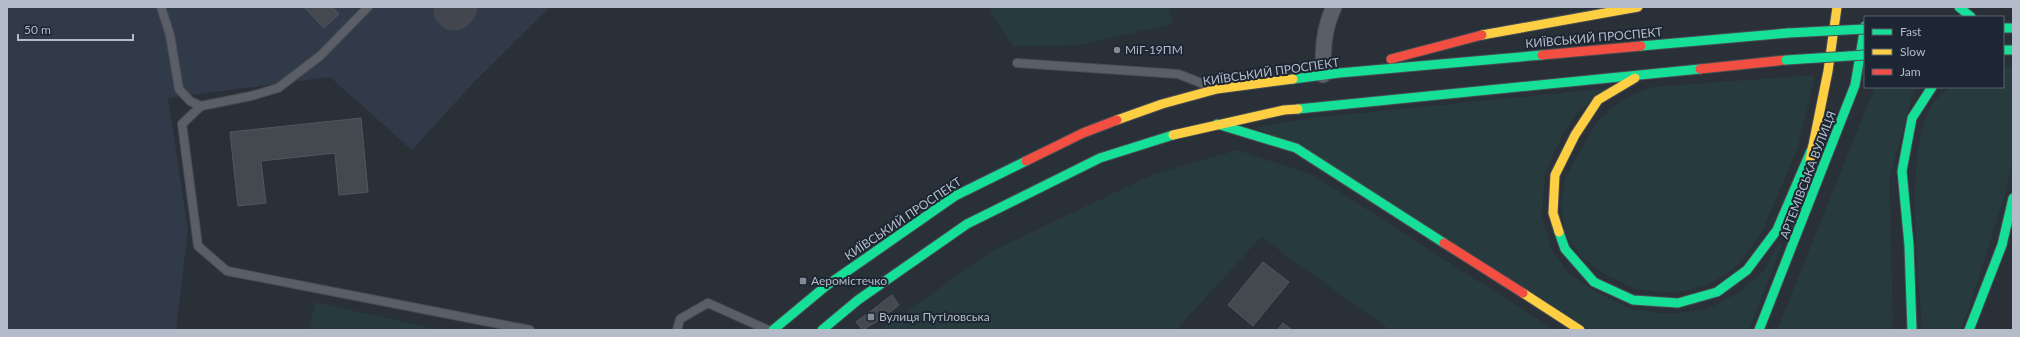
<svg xmlns="http://www.w3.org/2000/svg" width="2020" height="337" font-family="Lato,sans-serif">
	<style>
		.airport { fill: #313a48 }
		.green { fill: #273a3e }
		.lines { fill: none; stroke-linecap: round; stroke-linejoin: round }
		.taxiway { stroke: #42464e; stroke-width: 41 }
		.building { fill: #444950; stroke: #52575f }
		.lane-casing { stroke: #484c53; stroke-width: 10 }
		.street-casing { stroke: #484c53; stroke-width: 17 }
		.fast-casing { stroke: #484c53; stroke-width: 11 }
		.slow-casing { stroke: #484c53; stroke-width: 11 }
		.jam-casing { stroke: #484c53; stroke-width: 11 }
		.lane { stroke: #5a5e66; stroke-width: 8 }
		.street { stroke: #5a5e66; stroke-width: 15 }
		.fast { stroke: #16e098; stroke-width: 9 }
		.slow { stroke: #ffcf43; stroke-width: 9 }
		.jam { stroke: #f24e42; stroke-width: 9 }
		.fast-bridge-casing { stroke: #484c55; stroke-width: 11; stroke-linecap: butt }
		.fast-bridge { stroke: #16e098; stroke-width: 9 }
		.poi-dot { fill: #848b96; stroke: #1d2633; stroke-width: 1.5 }
		.labels { text-anchor: middle; stroke-width: 4; stroke-linejoin: round; paint-order: stroke }
		.street-label { font-size: 12px; fill: #b4bcc9; stroke: #1d2633 }
		.poi-label { font-size: 12px; fill: #b4bcc9; stroke: #1d2633; text-anchor: start }
	</style>
	<rect width="100%" height="100%" fill="#2a3038"/>
	<!-- airport -->
	<path class="airport" d="M7 7H550L474 82 412 150 330 77 168 98 188 230 176 330H7Z"/>
	<!-- green -->
	<g class="green">
		<path d="M992 7H1168L1173 24 1079 45 1013 46 990 12Z"/>
		<path d="M2003 65 2013 66V155L2007 188 1968 312 1959 330H1922C1919 278 1903 142 1934 102 1938 96 1944 92 1949 87H2003Z"/>
		<path d="M1815 75 1798 147 1762 232 1737 266 1709 285 1675 293 1635 289 1599 271 1581 257 1565 233 1561 203 1566 176 1597 121 1623 99 1652 87Z"/>
		<path d="M1875 87H1915L1889 180 1893 319 1891 330H1777Z"/>
		<path d="M1610 88 1577 112 1559 142 1545 175 1542 216 1552 251 1570 274 1592 290 1631 309 1670 314 1707 309 1740 292 1765 269 1778 244 1782 245 1749 330H1591L1299 144 1253 128 1311 118Z"/>
		<path d="M1237 150 1315 176 1554 330H1390L1261 237 1176 330H880L992 251 1154 174Z"/>
		<path d="M315 302 440 330H309Z"/>
	</g>
	<g class="lines">
		<!-- taxiway -->
		<path class="taxiway" d="M454 10 457 7"/>
	</g>
	<!-- building -->
	<g class="building">
		<path d="M304 7H332L339 14 324 28Z"/>
		<path d="M361 118 368 192 339 195 335 153 261 161 266 203 238 206 230 132Z"/>
		<path d="M1263 262 1289 282 1253 326 1228 305Z"/>
		<path d="M892 295 899 305 882 318 875 308Z"/>
		<path d="M875 308 882 318 863 330 856 322Z"/>
		<path d="M1283 323 1292 330H1277Z"/>
	</g>
	<g class="lines">
		<!-- lane casing -->
		<g class="lane-casing">
			<g id="lane">
				<path d="M161 7 170 35 179 89 190 101 201 106 251 96 278 88 320 56 368 7"/>
				<path d="M1017 63 1178 74 1209 86"/>
				<path d="M201 106 182 124 198 246 227 271 530 330"/>
				<path d="M677 330 680 319 708 303 768 330"/>
			</g>
		</g>
		<!-- street casing -->
		<g class="street-casing">
			<path id="street" d="M1323 75C1323 50 1323 30 1334 7"/>
		</g>
		<!-- fast casing -->
		<g class="fast-casing">
			<g id="fast">
				<path d="M1959 7 1971 17"/>
				<path d="M2003 28H2013"/>
				<path d="M1641 46 1788 33"/>
				<path d="M2003 50H2013"/>
				<path d="M1293 79 1339 73 1542 55"/>
				<path d="M1298 109 1700 69"/>
				<path d="M1217 124 1296 148 1444 243"/>
				<path d="M1559 232 1565 249 1594 282 1633 300 1678 303 1717 292 1747 270 1777 230 1813 146"/>
				<path d="M773 330 826 286 955 196 1026 161"/>
				<path d="M822 330 858 300 967 224 1100 158 1173 135"/>
				<path d="M1759 330 1855 85 1865 26"/>
				<path d="M1912 330 1909 245 1902 171 1912 118 1932 87"/>
				<path d="M1969 330 2002 245 2013 198"/>
			</g>
		</g>
		<!-- slow casing -->
		<g class="slow-casing">
			<g id="slow">
				<path d="M1482 35 1638 7"/>
				<path d="M1117 120 1162 104 1217 89 1293 79"/>
				<path d="M1173 135 1284 110 1298 109"/>
				<path d="M1810 160 1828 71 1837 7"/>
				<path d="M1559 232 1553 213 1555 175 1575 135 1598 100 1635 78"/>
				<path d="M1523 293 1580 330"/>
			</g>
		</g>
		<!-- jam casing -->
		<g class="jam-casing">
			<g id="jam">
				<path d="M1542 55 1641 46"/>
				<path d="M1391 59 1482 35"/>
				<path d="M1700 69 1786 60"/>
				<path d="M1026 161 1083 133 1117 120"/>
				<path d="M1444 243 1523 293"/>
			</g>
		</g>
		<!-- lane -->
		<use href="#lane" class="lane"/>
		<!-- street -->
		<use href="#street" class="street"/>
		<!-- fast -->
		<use href="#fast" class="fast"/>
		<!-- slow -->
		<use href="#slow" class="slow"/>
		<!-- jam -->
		<use href="#jam" class="jam"/>
		<!-- fast-bridge casing -->
		<g class="fast-bridge-casing">
			<g id="fast-bridge">
				<path d="M1788 33 1865 29"/>
				<path d="M1786 60 1865 55"/>
			</g>
		</g>
		<!-- fast-bridge -->
		<use href="#fast-bridge" class="fast-bridge"/>
	</g>
	<!-- markers -->
	<g class="poi-dot">
		<circle cx="1117" cy="50" r="4"/>
		<rect x="799" y="277" width="8" height="8" rx="2"/>
		<rect x="867" y="313" width="8" height="8" rx="2"/>
	</g>
	<g class="labels">
		<!-- street labels -->
		<g class="street-label">
			<text transform="translate(1594 38) rotate(-5)" y="4">КИЇВСЬКИЙ ПРОСПЕКТ</text>
			<text transform="translate(1271 72) rotate(-8)" y="4">КИЇВСЬКИЙ ПРОСПЕКТ</text>
			<text transform="translate(1808 175) rotate(-69)" y="4">АРТЕМІВСЬКА ВУЛИЦЯ</text>
			<text transform="translate(903 219) rotate(-34)" y="4">КИЇВСЬКИЙ ПРОСПЕКТ</text>
		</g>
		<!-- poi labels -->
		<g class="poi-label">
			<text x="1125" y="54">МіГ-19ПМ</text>
			<text x="811" y="285">Аеромістечко</text>
			<text x="879" y="321">Вулиця Путіловська</text>
		</g>
	</g>
	<!-- border -->
	<rect width="2020" height="337" fill="none" stroke="#b4bcc9" stroke-width="16"/>
	<!-- legend -->
	<rect x="1864" y="16" width="140" height="72" fill="#1d2633" stroke="#59626f"/>
	<rect x="1872" y="29" width="20" height="6" fill="#16e098" stroke="#59626f"/>
	<text x="1900" y="36" font-size="12" fill="#b4bcc9">Fast</text>
	<rect x="1872" y="49" width="20" height="6" fill="#ffcf43" stroke="#59626f"/>
	<text x="1900" y="56" font-size="12" fill="#b4bcc9">Slow</text>
	<rect x="1872" y="69" width="20" height="6" fill="#f24e42" stroke="#59626f"/>
	<text x="1900" y="76" font-size="12" fill="#b4bcc9">Jam</text>
	<!-- scale -->
	<path d="M18 34v6h115v-6" fill="none" stroke="#b4bcc9" stroke-width="2"/>
	<text x="24" y="34" font-size="12" fill="#b4bcc9" stroke="#1d2633" stroke-width="3" paint-order="stroke">50 m</text>
</svg>
